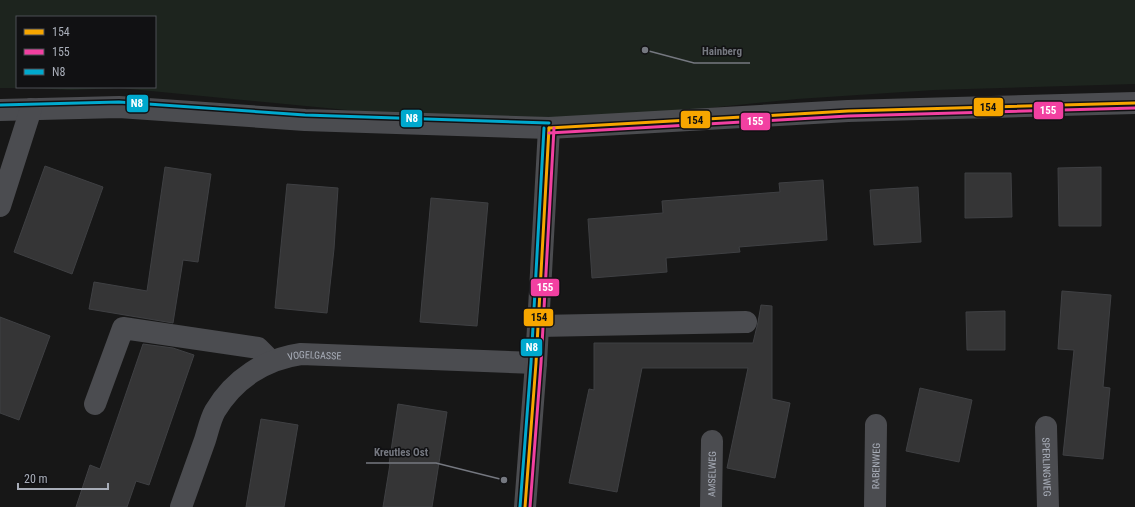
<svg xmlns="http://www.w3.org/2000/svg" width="1135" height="507" font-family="'Roboto Condensed',sans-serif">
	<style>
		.green { fill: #1d241e; fill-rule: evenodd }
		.building { fill: #353536; stroke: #3f4043 }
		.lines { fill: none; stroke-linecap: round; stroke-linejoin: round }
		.minor { stroke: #4b4c50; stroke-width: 22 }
		.bus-1-casing { stroke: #111113; stroke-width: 6 }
		.bus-2-casing { stroke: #111113; stroke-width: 6 }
		.bus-3-casing { stroke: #111113; stroke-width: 6 }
		.bus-1 { stroke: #f7a600; stroke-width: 3 }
		.bus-2 { stroke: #f240a1; stroke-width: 3 }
		.bus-3 { stroke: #00a9ce; stroke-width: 3 }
		.labels { text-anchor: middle; stroke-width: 3; stroke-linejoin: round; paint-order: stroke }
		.street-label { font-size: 10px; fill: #a8adb8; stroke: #111113 }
		.leader { fill: none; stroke: #757880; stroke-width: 1.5 }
		.callout-dot { fill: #757880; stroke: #111113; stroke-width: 1.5 }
		.callout-label { font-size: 11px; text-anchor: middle; font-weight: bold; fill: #757880; stroke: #111113; stroke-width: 3; stroke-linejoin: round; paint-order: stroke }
		.line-badge { stroke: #111113; stroke-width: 1.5 }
		.badge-label { font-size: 11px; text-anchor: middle; font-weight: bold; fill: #fff }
		.pale-badge-label { font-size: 11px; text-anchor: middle; font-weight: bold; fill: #111 }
	</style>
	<rect width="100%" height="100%" fill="#171717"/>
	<!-- green -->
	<path class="green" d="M0 0H1135V84L934 90 797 99 611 118 399 115 120 88 71 90 31 88H0ZM17 17H155V87H17Z"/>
	<!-- building -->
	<g class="building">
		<path d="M45 166 103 187 72 274 14 252Z"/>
		<path d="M165 167 211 174 198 262 183 260 173 323 89 309 94 282 147 291Z"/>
		<path d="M1101 167V226H1059L1058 168Z"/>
		<path d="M965 173H1011L1012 217 965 218Z"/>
		<path d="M823 180 827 240 739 247 740 252 666 258 667 272 592 278 588 219 663 213 662 201 780 192 779 183Z"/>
		<path d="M287 184 338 188 334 249 327 313 275 308Z"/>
		<path d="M918 187 921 242 874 245 870 190Z"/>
		<path d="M431 198 488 203 477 326 420 322Z"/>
		<path d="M1062 291 1111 295 1103 387 1110 388 1103 459 1063 455 1074 350 1058 349Z"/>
		<path d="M761 305 772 306V399L790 403 775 478 727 468 748 368H642L617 492 569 483 589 389 594 390V343H753L758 322Z"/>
		<path d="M1005 311V350H967L966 312Z"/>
		<path d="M0 317 50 336 19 420 0 413Z"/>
		<path d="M143 344 173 348 194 355 149 485 136 481 127 507H76L90 465 100 469Z"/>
		<path d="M920 388 972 400 959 462 906 451Z"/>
		<path d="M398 404 447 412 432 507H383L390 464H389Z"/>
		<path d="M261 419 298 425 284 507H246Z"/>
	</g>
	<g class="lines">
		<!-- minor -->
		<g class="minor">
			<path d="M0 110 119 107 305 120 549 128 848 111 1135 103"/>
			<path d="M0 206 31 109"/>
			<path d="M538 326 746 322"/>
			<path d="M95 404 123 328 258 348 271 361"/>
			<path id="s1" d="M1046 427 1048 507"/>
			<path id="s2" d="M181 507C189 485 197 462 205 440 208 431 210 420 215 411 234 379 265 359 301 354L536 363"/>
			<path d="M525 507 536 363 549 128"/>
			<path id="s3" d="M711 507 712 441"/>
			<path id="s4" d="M875 507 876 425"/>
		</g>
		<!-- bus-1 casing -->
		<g class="bus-1-casing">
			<g id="bus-1">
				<path d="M549 128 848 111 1135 103"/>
				<path d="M525 507 536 363 549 128"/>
			</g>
		</g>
		<!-- bus-2 casing -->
		<g class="bus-2-casing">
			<g id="bus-2">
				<path d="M549 133 848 116 1135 108"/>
				<path d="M530 507 541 363 554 128"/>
			</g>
		</g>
		<!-- bus-3 casing -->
		<g class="bus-3-casing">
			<g id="bus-3">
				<path d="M0 105 119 102 305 115 549 123"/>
				<path d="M520 507 531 363 544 128"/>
			</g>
		</g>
		<!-- bus-1 -->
		<use href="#bus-1" class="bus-1"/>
		<!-- bus-2 -->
		<use href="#bus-2" class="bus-2"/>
		<!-- bus-3 -->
		<use href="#bus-3" class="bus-3"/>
	</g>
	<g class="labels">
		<!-- street labels -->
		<g class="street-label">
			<text dy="4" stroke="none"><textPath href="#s2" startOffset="222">VOGELGASSE</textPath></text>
			<text dy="4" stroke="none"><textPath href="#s4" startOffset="41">RABENWEG</textPath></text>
			<text dy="4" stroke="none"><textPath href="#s1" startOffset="40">SPERLINGWEG</textPath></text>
			<text dy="4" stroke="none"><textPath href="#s3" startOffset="33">AMSELWEG</textPath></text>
		</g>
	</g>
	<!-- callouts -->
	<path class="leader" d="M645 50L694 63H750M504 480L436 463H366"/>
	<g class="callout-dot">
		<circle cx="645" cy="50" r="4"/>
		<circle cx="504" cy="480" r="4"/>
	</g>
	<g class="callout-label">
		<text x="722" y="55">Hainberg</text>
		<text x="401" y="456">Kreutles Ost</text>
	</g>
	<g class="line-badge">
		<rect x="126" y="94" width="23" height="19" rx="4" fill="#00a9ce"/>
		<rect x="973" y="97" width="31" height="20" rx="4" fill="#f7a600"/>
		<rect x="1033" y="101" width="31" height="19" rx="4" fill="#f240a1"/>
		<rect x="400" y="109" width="23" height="19" rx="4" fill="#00a9ce"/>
		<rect x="680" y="110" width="31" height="19" rx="4" fill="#f7a600"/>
		<rect x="740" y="112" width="31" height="19" rx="4" fill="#f240a1"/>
		<rect x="530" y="278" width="30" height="19" rx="4" fill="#f240a1"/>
		<rect x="523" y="308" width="31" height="19" rx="4" fill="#f7a600"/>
		<rect x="520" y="338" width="23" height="19" rx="4" fill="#00a9ce"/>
	</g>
	<g class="badge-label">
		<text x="137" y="107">N8</text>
		<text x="1048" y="114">155</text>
		<text x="412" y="122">N8</text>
		<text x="755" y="125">155</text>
		<text x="545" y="291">155</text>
		<text x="532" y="351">N8</text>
	</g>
	<g class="pale-badge-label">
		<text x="988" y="111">154</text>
		<text x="695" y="124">154</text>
		<text x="539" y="321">154</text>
	</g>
	<!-- legend -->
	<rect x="16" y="16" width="140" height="72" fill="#111113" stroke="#4d4f55"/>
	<rect x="24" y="29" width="20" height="6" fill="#f7a600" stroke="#4d4f55"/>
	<text x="52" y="36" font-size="12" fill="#a8adb8">154</text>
	<rect x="24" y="49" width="20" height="6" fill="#f240a1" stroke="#4d4f55"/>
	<text x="52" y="56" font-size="12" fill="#a8adb8">155</text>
	<rect x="24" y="69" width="20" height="6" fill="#00a9ce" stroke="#4d4f55"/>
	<text x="52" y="76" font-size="12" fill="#a8adb8">N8</text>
	<!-- scale -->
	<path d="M18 483v6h90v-6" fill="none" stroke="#a8adb8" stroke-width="2"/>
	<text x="24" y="483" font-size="12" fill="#a8adb8" stroke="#111113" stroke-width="3" paint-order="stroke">20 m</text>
</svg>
